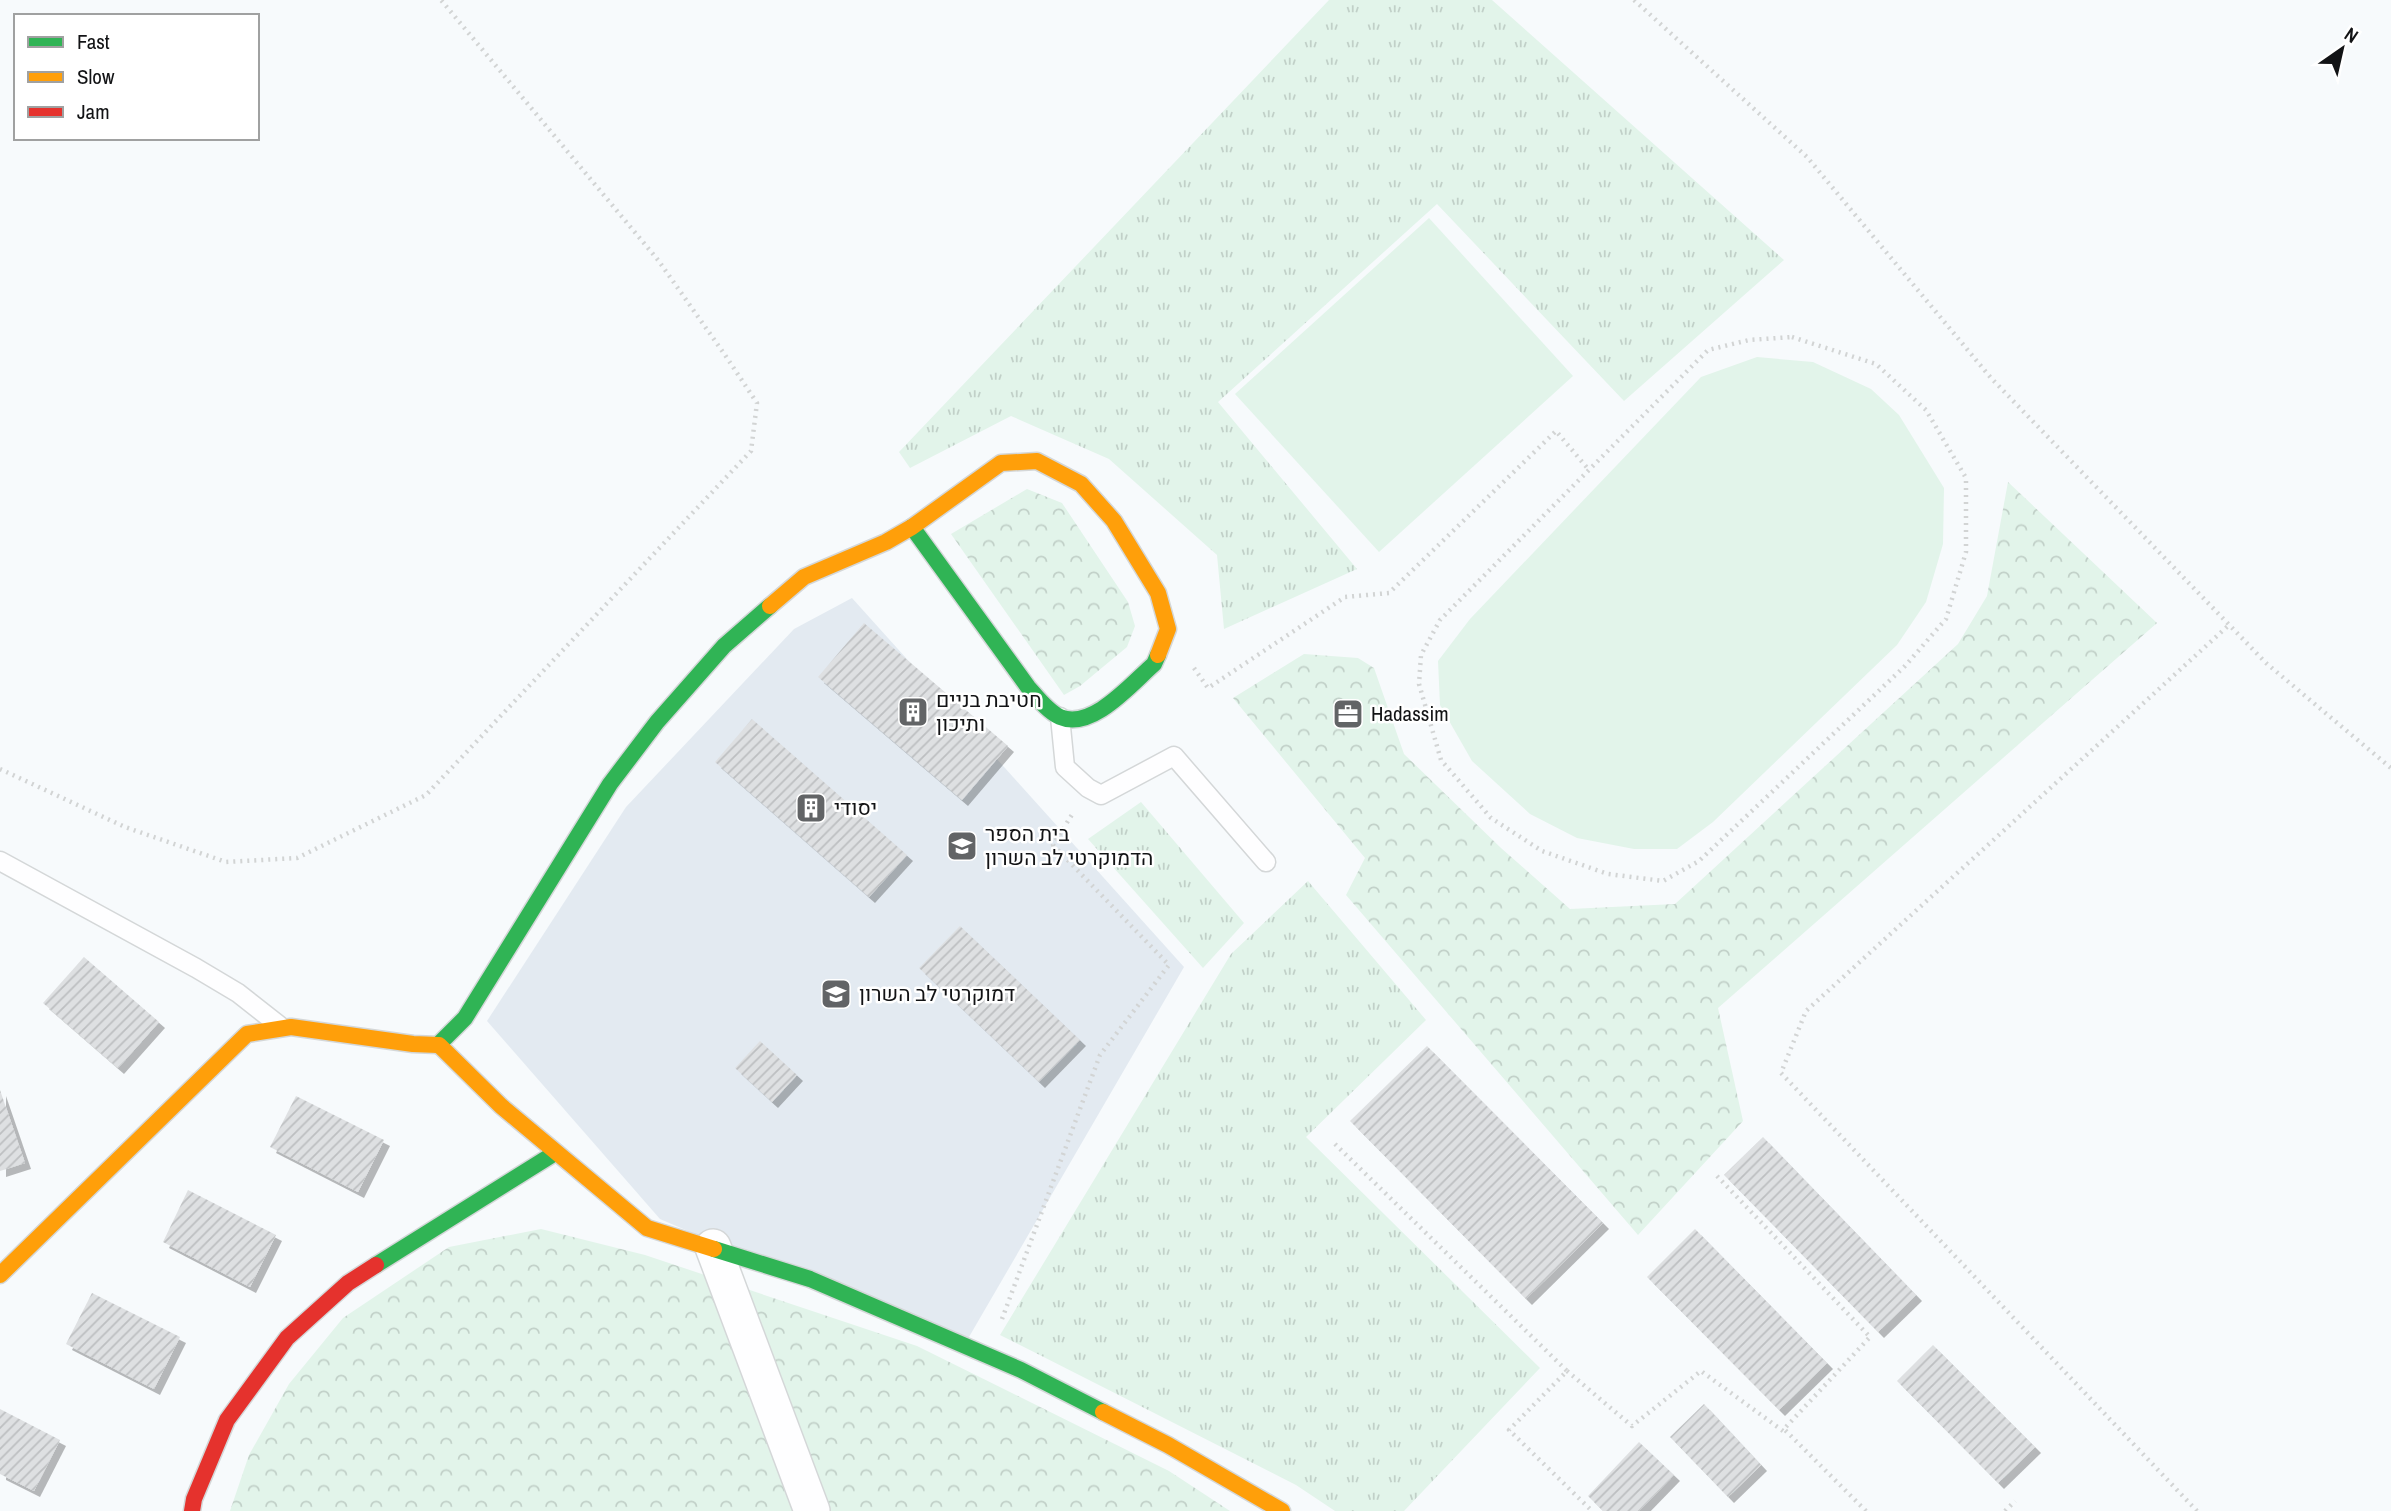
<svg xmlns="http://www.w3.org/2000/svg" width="2391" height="1511" font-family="'Archivo Narrow',Heebo,sans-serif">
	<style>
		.built { fill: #e3eaf1 }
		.grass { fill: url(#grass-tufts) }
		.forest { fill: url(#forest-crowns) }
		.pitch { fill: #e2f4ea }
		.building { fill: url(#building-hatch); filter: url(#shadow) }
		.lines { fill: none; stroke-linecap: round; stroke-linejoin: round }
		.lane-casing { stroke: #d4d7d8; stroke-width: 21 }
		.street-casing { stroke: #d4d7d8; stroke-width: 38 }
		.fast-casing { stroke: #d4d7d8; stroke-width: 19 }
		.slow-casing { stroke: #d4d7d8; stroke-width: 19 }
		.jam-casing { stroke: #d4d7d8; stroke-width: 19 }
		.path { stroke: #d2d4d4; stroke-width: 4.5; stroke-dasharray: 2 5; stroke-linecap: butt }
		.lane { stroke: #fefeff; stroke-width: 18 }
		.street { stroke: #fefeff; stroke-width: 35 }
		.fast { stroke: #30b455; stroke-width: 16 }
		.slow { stroke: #ff9f0a; stroke-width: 16 }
		.jam { stroke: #e5322d; stroke-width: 16 }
		.labels { text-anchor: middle; stroke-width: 5; stroke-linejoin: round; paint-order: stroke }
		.poi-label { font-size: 21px; fill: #121315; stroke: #fff; text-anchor: start }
	</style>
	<defs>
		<pattern id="grass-tufts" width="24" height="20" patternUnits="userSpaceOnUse" patternTransform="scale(1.75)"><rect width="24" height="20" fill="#e2f4ea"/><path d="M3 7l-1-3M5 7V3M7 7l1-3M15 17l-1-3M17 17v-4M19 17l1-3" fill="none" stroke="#c1d0c8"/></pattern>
		<pattern id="forest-crowns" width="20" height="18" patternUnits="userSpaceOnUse" patternTransform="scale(1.75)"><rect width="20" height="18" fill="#e2f4ea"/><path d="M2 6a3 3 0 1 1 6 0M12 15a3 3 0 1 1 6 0" fill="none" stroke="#c1d0c8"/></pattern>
		<pattern id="building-hatch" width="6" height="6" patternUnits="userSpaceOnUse" patternTransform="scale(1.75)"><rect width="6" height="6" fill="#dee0e2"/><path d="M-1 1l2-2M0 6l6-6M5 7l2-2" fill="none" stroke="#bdbfc1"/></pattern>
		<filter id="shadow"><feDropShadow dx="6" dy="6" stdDeviation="0" flood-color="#0004"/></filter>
	</defs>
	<rect width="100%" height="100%" fill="#f7fafc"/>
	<!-- built -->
	<path class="built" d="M852 598 1184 967 962 1349 660 1219 487 1021 626 807 794 629Z"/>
	<!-- grass -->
	<g class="grass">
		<path d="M1329 0H1492L1784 260 1624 401 1437 204 1218 402 1357 569 1224 629 1217 555 1109 459 1011 416 910 468 899 452Z"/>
		<path d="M1141 802 1244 923 1203 968 1088 839Z"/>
		<path d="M1308 881 1426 1020 1306 1137 1540 1368 1404 1511H1335L1296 1485 1000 1335 1231 954Z"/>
	</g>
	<!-- forest -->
	<g class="forest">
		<path d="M2008 482 2157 623 1718 1008 1743 1121 1638 1235 1346 895 1365 858 1233 698 1304 654 1358 658 1374 668 1404 754 1501 848 1570 909 1675 904 1958 644 1987 596Z"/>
		<path d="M1027 489 1062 503 1128 602 1135 626 1127 647 1080 686 1064 695 951 534Z"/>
		<path d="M541 1229 645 1255 917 1346 1169 1471 1230 1511H230L249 1455 289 1384 343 1318 449 1247Z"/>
	</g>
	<!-- pitch -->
	<g class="pitch">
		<path d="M1429 218 1573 376 1379 552 1235 394Z"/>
		<path d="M1757 357 1813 362 1871 389 1899 415 1944 488 1943 544 1926 602 1897 645 1713 822 1677 849H1634L1577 838 1530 814 1472 761 1440 705 1438 661 1470 619 1701 377Z"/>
	</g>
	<!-- building -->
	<g class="building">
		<path d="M864 623 1008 746 962 800 818 677Z"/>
		<path d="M752 719 907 855 869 897 715 762Z"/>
		<path d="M960 926 1080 1040 1039 1082 919 968Z"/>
		<path d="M84 957 159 1022 118 1068 43 1003Z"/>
		<path d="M760 1041 797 1075 772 1102 735 1068Z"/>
		<path d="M1427 1046 1603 1223 1526 1299 1350 1121Z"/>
		<path d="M0 1090 25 1163 0 1171Z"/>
		<path d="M296 1096 384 1140 358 1192 270 1147Z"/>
		<path d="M1763 1137 1916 1295 1878 1332 1724 1175Z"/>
		<path d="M188 1190 276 1235 250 1287 163 1242Z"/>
		<path d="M1695 1229 1827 1363 1779 1410 1647 1277Z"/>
		<path d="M92 1293 180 1337 154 1389 66 1344Z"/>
		<path d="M1933 1345 2035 1447 1998 1483 1897 1381Z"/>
		<path d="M1704 1404 1761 1465 1728 1497 1670 1437Z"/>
		<path d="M0 1409 60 1440 34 1491 0 1474Z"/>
		<path d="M1639 1442 1674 1475 1639 1511H1603L1588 1496Z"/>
	</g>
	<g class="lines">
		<!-- lane casing -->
		<g class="lane-casing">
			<g id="lane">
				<path d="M1060 717 1065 767 1088 788 1101 795 1174 756 1266 862"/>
				<path d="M0 861 196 968 238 993 280 1026"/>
			</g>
		</g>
		<!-- street casing -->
		<g class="street-casing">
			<path id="street" d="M713 1247 812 1511"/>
		</g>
		<!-- fast casing -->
		<g class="fast-casing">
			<g id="fast">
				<path d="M912 527 1028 687C1037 697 1047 711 1060 717 1092 731 1132 683 1154 664L1158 655"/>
				<path d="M438 1045 465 1018 610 784 657 722 724 646 770 606"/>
				<path d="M714 1249 810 1279 1021 1370 1103 1412"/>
				<path d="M376 1265 555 1153"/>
			</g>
		</g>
		<!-- slow casing -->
		<g class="slow-casing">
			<g id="slow">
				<path d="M770 606 804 577 886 542 912 527 1001 463 1037 461 1081 484 1114 521 1158 593 1168 629 1158 655"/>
				<path d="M439 1045 501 1106 647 1228 714 1249"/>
				<path d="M0 1275 247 1034 291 1027 413 1044 438 1045"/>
				<path d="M1103 1412 1168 1445 1282 1511"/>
			</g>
		</g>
		<!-- jam casing -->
		<g class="jam-casing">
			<path id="jam" d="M192 1511 194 1499 227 1420 287 1338 348 1283 376 1265"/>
		</g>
		<!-- path -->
		<g class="path">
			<path d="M1634 0 1807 157 1991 378 2266 663 2391 768"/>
			<path d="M1792 337 1876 364 1926 410 1966 478V552L1946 619 1905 666 1699 861 1663 881 1608 874 1542 851 1491 818 1441 760 1419 684 1421 655 1440 620 1708 350 1749 340Z"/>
			<path d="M1194 668 1208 688 1345 597 1389 593 1556 431 1589 470"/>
			<path d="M0 769 125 827 226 862 297 858 426 795 751 451 757 403 725 355 658 260 441 0"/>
			<path d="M1335 1144 1567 1371 1509 1430 1592 1511"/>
			<path d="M1717 1176 1870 1337 1784 1429 1866 1511"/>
			<path d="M1002 1319 1100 1055 1169 965 1053 845 1073 813"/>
			<path d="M1567 1371 1632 1426 1701 1371 1783 1431"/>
			<path d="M2005 1511 2015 1501"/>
			<path d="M2197 1511 1781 1073 1806 1011 2229 625"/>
		</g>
		<!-- lane -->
		<use href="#lane" class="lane"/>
		<!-- street -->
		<use href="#street" class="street"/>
		<!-- fast -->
		<use href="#fast" class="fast"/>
		<!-- slow -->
		<use href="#slow" class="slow"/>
		<!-- jam -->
		<use href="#jam" class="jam"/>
	</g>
	<!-- icons -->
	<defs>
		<g id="building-square" transform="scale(1.575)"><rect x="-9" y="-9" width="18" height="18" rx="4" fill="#626466" stroke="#fff"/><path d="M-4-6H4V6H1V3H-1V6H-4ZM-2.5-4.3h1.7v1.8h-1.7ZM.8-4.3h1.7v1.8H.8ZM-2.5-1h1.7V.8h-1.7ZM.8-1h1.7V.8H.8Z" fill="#fff"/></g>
		<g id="office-square" transform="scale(1.575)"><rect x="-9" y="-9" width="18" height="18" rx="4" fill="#626466" stroke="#fff"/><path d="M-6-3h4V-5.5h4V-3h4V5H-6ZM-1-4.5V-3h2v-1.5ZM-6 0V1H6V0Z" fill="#fff"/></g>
		<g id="school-square" transform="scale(1.575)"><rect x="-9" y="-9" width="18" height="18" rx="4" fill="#626466" stroke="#fff"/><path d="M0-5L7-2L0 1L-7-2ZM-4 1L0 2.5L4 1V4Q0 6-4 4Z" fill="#fff"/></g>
	</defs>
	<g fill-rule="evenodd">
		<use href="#building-square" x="913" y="712"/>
		<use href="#office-square" x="1348" y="714"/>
		<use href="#building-square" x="811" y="808"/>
		<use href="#school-square" x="962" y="846"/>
		<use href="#school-square" x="836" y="994"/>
	</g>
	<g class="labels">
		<!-- poi labels -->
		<g class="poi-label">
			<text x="936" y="707">חטיבת בניים<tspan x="936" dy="24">ותיכון</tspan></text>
			<text x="1371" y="721">Hadassim</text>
			<text x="834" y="815">יסודי</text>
			<text x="985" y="841">בית הספר<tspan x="985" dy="24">הדמוקרטי לב השרון</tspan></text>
			<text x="859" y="1001">דמוקרטי לב השרון</text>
		</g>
	</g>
	<!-- legend -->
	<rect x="14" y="14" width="245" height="126" fill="#ffffff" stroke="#a0a1a1" stroke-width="2"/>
	<rect x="28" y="37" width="35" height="10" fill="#30b455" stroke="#a0a1a1" stroke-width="2"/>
	<text x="77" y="49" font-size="21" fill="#121315">Fast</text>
	<rect x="28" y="72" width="35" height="10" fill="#ff9f0a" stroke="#a0a1a1" stroke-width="2"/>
	<text x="77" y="84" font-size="21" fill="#121315">Slow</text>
	<rect x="28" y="107" width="35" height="10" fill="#e5322d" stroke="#a0a1a1" stroke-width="2"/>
	<text x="77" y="119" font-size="21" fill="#121315">Jam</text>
	<!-- north arrow -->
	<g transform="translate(2342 49) rotate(34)" stroke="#ffffff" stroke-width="5" paint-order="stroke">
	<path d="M0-5L12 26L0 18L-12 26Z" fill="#121315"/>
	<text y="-10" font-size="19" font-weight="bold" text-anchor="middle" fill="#121315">N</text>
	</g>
</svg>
